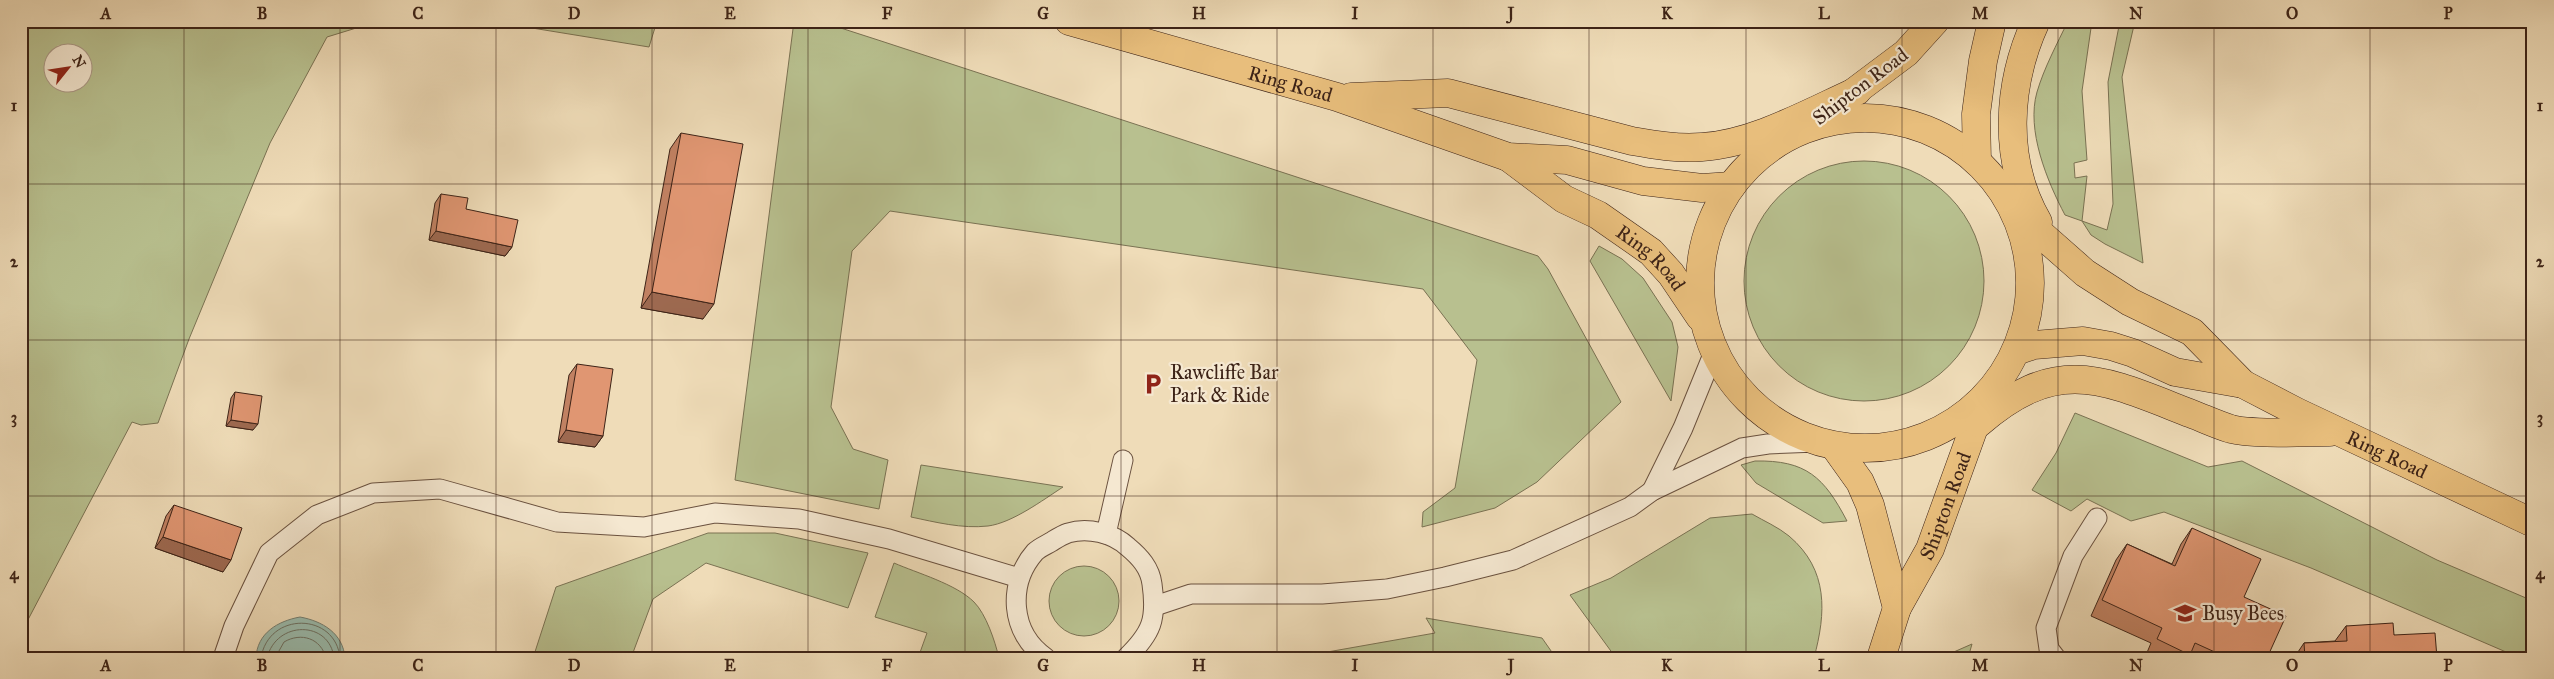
<svg xmlns="http://www.w3.org/2000/svg" width="2554" height="679" font-family="'IM FELL Great Primer',serif">
	<style>
		.green { fill: #b8c08f; stroke: #7a7253; fill-rule: evenodd }
		.water { fill: #9abcae; stroke: #757f72 }
		.lines { fill: none; stroke-linecap: round; stroke-linejoin: round }
		.shore { stroke: #6c7062; stroke-width: 1 }
		.service-casing { stroke: #6a513f; stroke-width: 21 }
		.primary-casing { stroke: #3d2317; stroke-width: 29 }
		.trunk-casing { stroke: #3d2317; stroke-width: 29 }
		.service { stroke: #f5e8d1; stroke-width: 19 }
		.primary { stroke: #e8be7c; stroke-width: 28 }
		.trunk { stroke: #e8be7c; stroke-width: 28 }
		.wall { fill: #c18162; stroke: #3d2317 }
		.shaded-wall { fill: #9d6950; stroke: #3d2317 }
		.building { fill: #e09672; stroke: #3d2317 }
		.grid { fill: none; stroke: #3d2317; stroke-width: 1; stroke-opacity: 0.55 }
		.labels { text-anchor: middle; stroke-width: 4.5; stroke-linejoin: round; paint-order: stroke }
		.street-label { font-size: 20px; fill: #3d2317; stroke: #f5e8d1 }
		.poi-label { font-size: 20px; fill: #3d2317; stroke: #f5e8d1; text-anchor: start }
		.neatline { fill: none; stroke: #3d2317; stroke-width: 2 }
		.grid-label { font-size: 16px; text-anchor: middle; font-weight: bold; fill: #3d2317 }
	</style>
	<rect width="100%" height="100%" fill="#efdcb8"/>
	<filter id="stains"><feTurbulence type="fractalNoise" baseFrequency=".004" numOctaves="4"/><feColorMatrix values="0 0 0 0 .2 0 0 0 0 .09 0 0 0 0 .02 0 0 0 .5 -.17"/></filter>
	<radialGradient id="worn" r=".72"><stop offset=".6" stop-color="#630" stop-opacity="0"/><stop offset="1" stop-color="#630" stop-opacity=".3"/></radialGradient>
	<!-- green -->
	<g class="green">
		<path d="M21 21H379L327 37 270 143 189 339 158 423 141 425 132 422 21 633ZM52 52H82V82H52Z"/>
		<path d="M489 21H657L649 47Z"/>
		<path d="M794 21H819L878 40 1538 256 1548 269 1621 402 1537 482 1495 508 1422 527 1423 512 1455 488 1477 360 1423 289 890 211 852 251 831 407 853 449 888 460 879 509 735 480Z"/>
		<path d="M2068 21H2092L2082 91 2087 160 2074 163 2075 178 2087 176 2082 221 2107 230 2113 204 2108 82 2120 21H2135L2122 77 2143 263 2105 244 2091 235 2082 221 2065 215C2047 181 2026 130 2037 92 2044 68 2057 44 2068 21Z"/>
		<circle cx="1864" cy="281" r="120"/>
		<path d="M1599 246 1622 259 1643 278 1672 322 1678 347 1671 401 1590 261Z"/>
		<path d="M2075 413 2208 467 2242 461 2437 560 2533 601V658H2520L2311 568 2164 512 2131 521 2087 499 2071 511 2032 490 2056 453Z"/>
		<path d="M1755 461C1806 460 1824 477 1847 521L1823 523 1756 483 1741 465Z"/>
		<path d="M921 465 1063 487C1043 500 1012 523 988 526 962 529 935 522 911 517Z"/>
		<path d="M1752 514C1764 521 1778 527 1789 536 1829 570 1826 613 1814 658H1616L1570 595 1611 578 1710 518Z"/>
		<path d="M708 533H775L868 553 848 608 706 563 653 599 631 658H533L556 587Z"/>
		<path d="M894 563C917 573 956 584 974 602 986 614 995 641 999 658H918L927 633 875 617Z"/>
		<circle cx="1084" cy="601" r="35"/>
		<path d="M1426 618 1542 638 1556 658 1299 657 1435 633Z"/>
		<path d="M1972 644 1968 658H1940Z"/>
	</g>
	<!-- water -->
	<path class="water" d="M300 617C322 621 343 633 345 658H256C257 633 278 621 300 617Z"/>
	<g class="lines">
		<!-- shore -->
		<g class="shore">
			<path d="M261 658C268 611 336 612 340 658"/>
			<path d="M267 658C276 620 330 620 334 658"/>
			<path d="M275 658 284 642C301 632 321 638 326 658"/>
		</g>
		<!-- service casing -->
		<g class="service-casing">
			<g id="service">
				<path d="M1652 491 1683 428 1714 352"/>
				<path d="M1106 534 1123 460"/>
				<path d="M1155 606 1191 594H1322L1387 589 1445 577 1513 560 1630 507 1652 491 1742 448 1768 444 1817 442"/>
				<path d="M223 658 234 626 269 553 317 515 373 493 440 489 557 522 644 527 715 513 799 519 889 539 1019 578"/>
				<path d="M1046 658C1010 633 1007 584 1035 552 1039 548 1046 545 1051 542 1056 539 1062 535 1068 533 1088 527 1113 533 1128 547 1140 557 1150 568 1152 584 1157 619 1152 633 1126 658"/>
				<path d="M2056 658 2049 649 2046 628 2073 556 2097 518"/>
			</g>
		</g>
		<!-- primary casing -->
		<g class="primary-casing">
			<g id="primary">
				<path d="M1835 447 1860 482 1870 505 1897 608"/>
				<path id="s1" d="M1881 658 1897 608 1930 549 1985 397"/>
			</g>
		</g>
		<!-- trunk casing -->
		<g class="trunk-casing">
			<g id="trunk">
				<path id="s2" d="M1069 21 1337 97 1508 157 1567 160 1643 181 1702 188 1731 186"/>
				<path d="M2036 21C2007 84 2002 160 2038 222"/>
				<path d="M1351 97 1448 93 1632 141C1655 145 1678 149 1702 147 1754 144 1810 112 1857 91"/>
				<path d="M1842 101 1906 53 1935 21"/>
				<circle cx="1865" cy="283" r="165"/>
				<path id="s3" d="M1508 157 1564 199 1598 215 1651 252 1671 274 1700 317"/>
				<path d="M1977 161 1976 114 1983 61 1992 21"/>
				<path d="M2017 213 2085 273 2130 302 2192 332 2243 384"/>
				<path id="s4" d="M2016 351 2034 345 2083 341 2111 346 2133 353 2175 372 2243 384 2297 412 2533 523"/>
				<path d="M1979 423C2059 354 2104 380 2192 414 2205 419 2218 425 2231 429 2254 435 2304 432 2330 432"/>
			</g>
		</g>
		<!-- service -->
		<use href="#service" class="service"/>
		<!-- primary -->
		<use href="#primary" class="primary"/>
		<!-- trunk -->
		<use href="#trunk" class="trunk"/>
	</g>
	<!-- wall -->
	<g class="wall">
		<path d="M681 133 703 319 641 308 670 149Z"/>
		<path d="M441 194 466 209 512 247 505 256 429 240 435 203Z"/>
		<path d="M577 364 603 436 595 447 558 442 569 375Z"/>
		<path d="M235 392 253 430 226 426 231 398Z"/>
		<path d="M174 505 223 572 155 548 166 516Z"/>
		<path d="M2192 528 2244 597 2267 658H2152L2146 655 2151 643 2091 616 2116 560 2127 544 2172 564 2181 544Z"/>
		<path d="M2346 626 2394 635 2437 658H2294L2304 643 2335 641Z"/>
	</g>
	<!-- shaded-wall -->
	<g class="shaded-wall">
		<path d="M436 231 512 247 505 256 429 240Z"/>
		<path d="M652 292 714 304 703 319 641 308Z"/>
		<path d="M231 420 258 424 253 430 226 426Z"/>
		<path d="M566 430 603 436 595 447 558 442Z"/>
		<path d="M163 537 231 560 223 572 155 548Z"/>
	</g>
	<!-- building -->
	<g class="building">
		<path d="M681 133 743 144 714 304 652 292Z"/>
		<path d="M441 194 468 198 466 209 518 220 512 247 436 231Z"/>
		<path d="M577 364 613 369 603 436 566 430Z"/>
		<path d="M235 392 262 396 258 424 231 420Z"/>
		<path d="M174 505 242 528 231 560 163 537Z"/>
		<path d="M2192 528 2261 559 2244 597 2286 616 2267 658H2228L2195 643 2190 655 2157 639 2162 628 2102 600 2127 544 2175 566Z"/>
		<path d="M2393 623 2394 635 2435 633 2437 658H2305L2304 643 2347 641 2346 626Z"/>
		<path d="M2021 655 2027 658H2020Z"/>
	</g>
	<!-- grid -->
	<path class="grid" d="M184 21V658M340 21V658M496 21V658M652 21V658M808 21V658M965 21V658M1121 21V658M1277 21V658M1433 21V658M1589 21V658M1746 21V658M1902 21V658M2058 21V658M2214 21V658M2370 21V658M21 184H2533M21 340H2533M21 496H2533"/>
	<!-- icons -->
	<defs>
		<g id="parking-bare" transform="scale(1.725)"><path d="M-3.5-5.5H1a3.5 3.5 0 0 1 0 7H-1V5.5H-3.5ZM-1-3.4V-.6H.8a1.4 1.4 0 0 0 0-2.8Z" fill="#8f2418" stroke="#f5e8d1" stroke-width="2.5" paint-order="stroke"/></g>
		<g id="school-bare" transform="scale(1.725)"><path d="M0-5L7-2L0 1L-7-2ZM-4 1L0 2.5L4 1V4Q0 6-4 4Z" fill="#8f2418" stroke="#f5e8d1" stroke-width="2.5" paint-order="stroke"/></g>
	</defs>
	<g fill-rule="evenodd">
		<use href="#parking-bare" x="1153" y="384"/>
		<use href="#school-bare" x="2185" y="613"/>
	</g>
	<g class="labels">
		<!-- street labels -->
		<g class="street-label">
			<text dy="7" stroke="none"><textPath href="#s2" startOffset="230">Ring Road</textPath></text>
			<text transform="translate(1860 86) rotate(-37)" y="7">Shipton Road</text>
			<text dy="7" stroke="none"><textPath href="#s3" startOffset="176">Ring Road</textPath></text>
			<text dy="7" stroke="none"><textPath href="#s4" startOffset="395">Ring Road</textPath></text>
			<text dy="7" stroke="none"><textPath href="#s1" startOffset="166">Shipton Road</textPath></text>
		</g>
		<!-- poi labels -->
		<g class="poi-label">
			<text x="1170" y="379">Rawcliffe Bar<tspan x="1170" dy="23">Park &amp; Ride</tspan></text>
			<text x="2202" y="620">Busy Bees</text>
		</g>
	</g>
	<!-- margin -->
	<rect width="2554" height="679" fill="none" stroke="#efdcb8" stroke-width="55"/>
	<!-- north arrow -->
	<g transform="translate(68 68) rotate(60)"><circle r="24" fill="#f5e8d1" stroke="#ab9987"/>
	<path d="M0-4L9 19L0 12L-9 19Z" fill="#8f2418"/>
	<text y="-8" font-size="14" font-weight="bold" text-anchor="middle" fill="#3d2317">N</text>
	</g>
	<rect x="28" y="28" width="2498" height="624" class="neatline"/>
	<g class="grid-label">
		<text x="106" y="19">A</text>
		<text x="262" y="19">B</text>
		<text x="418" y="19">C</text>
		<text x="574" y="19">D</text>
		<text x="730" y="19">E</text>
		<text x="887" y="19">F</text>
		<text x="1043" y="19">G</text>
		<text x="1199" y="19">H</text>
		<text x="1355" y="19">I</text>
		<text x="1511" y="19">J</text>
		<text x="1667" y="19">K</text>
		<text x="1824" y="19">L</text>
		<text x="1980" y="19">M</text>
		<text x="2136" y="19">N</text>
		<text x="2292" y="19">O</text>
		<text x="2448" y="19">P</text>
		<text x="14" y="111">1</text>
		<text x="2540" y="111">1</text>
		<text x="14" y="267">2</text>
		<text x="2540" y="267">2</text>
		<text x="14" y="423">3</text>
		<text x="2540" y="423">3</text>
		<text x="14" y="579">4</text>
		<text x="2540" y="579">4</text>
		<text x="106" y="671">A</text>
		<text x="262" y="671">B</text>
		<text x="418" y="671">C</text>
		<text x="574" y="671">D</text>
		<text x="730" y="671">E</text>
		<text x="887" y="671">F</text>
		<text x="1043" y="671">G</text>
		<text x="1199" y="671">H</text>
		<text x="1355" y="671">I</text>
		<text x="1511" y="671">J</text>
		<text x="1667" y="671">K</text>
		<text x="1824" y="671">L</text>
		<text x="1980" y="671">M</text>
		<text x="2136" y="671">N</text>
		<text x="2292" y="671">O</text>
		<text x="2448" y="671">P</text>
	</g>
	<rect width="100%" height="100%" filter="url(#stains)"/>
	<rect width="100%" height="100%" fill="url(#worn)"/>
</svg>
